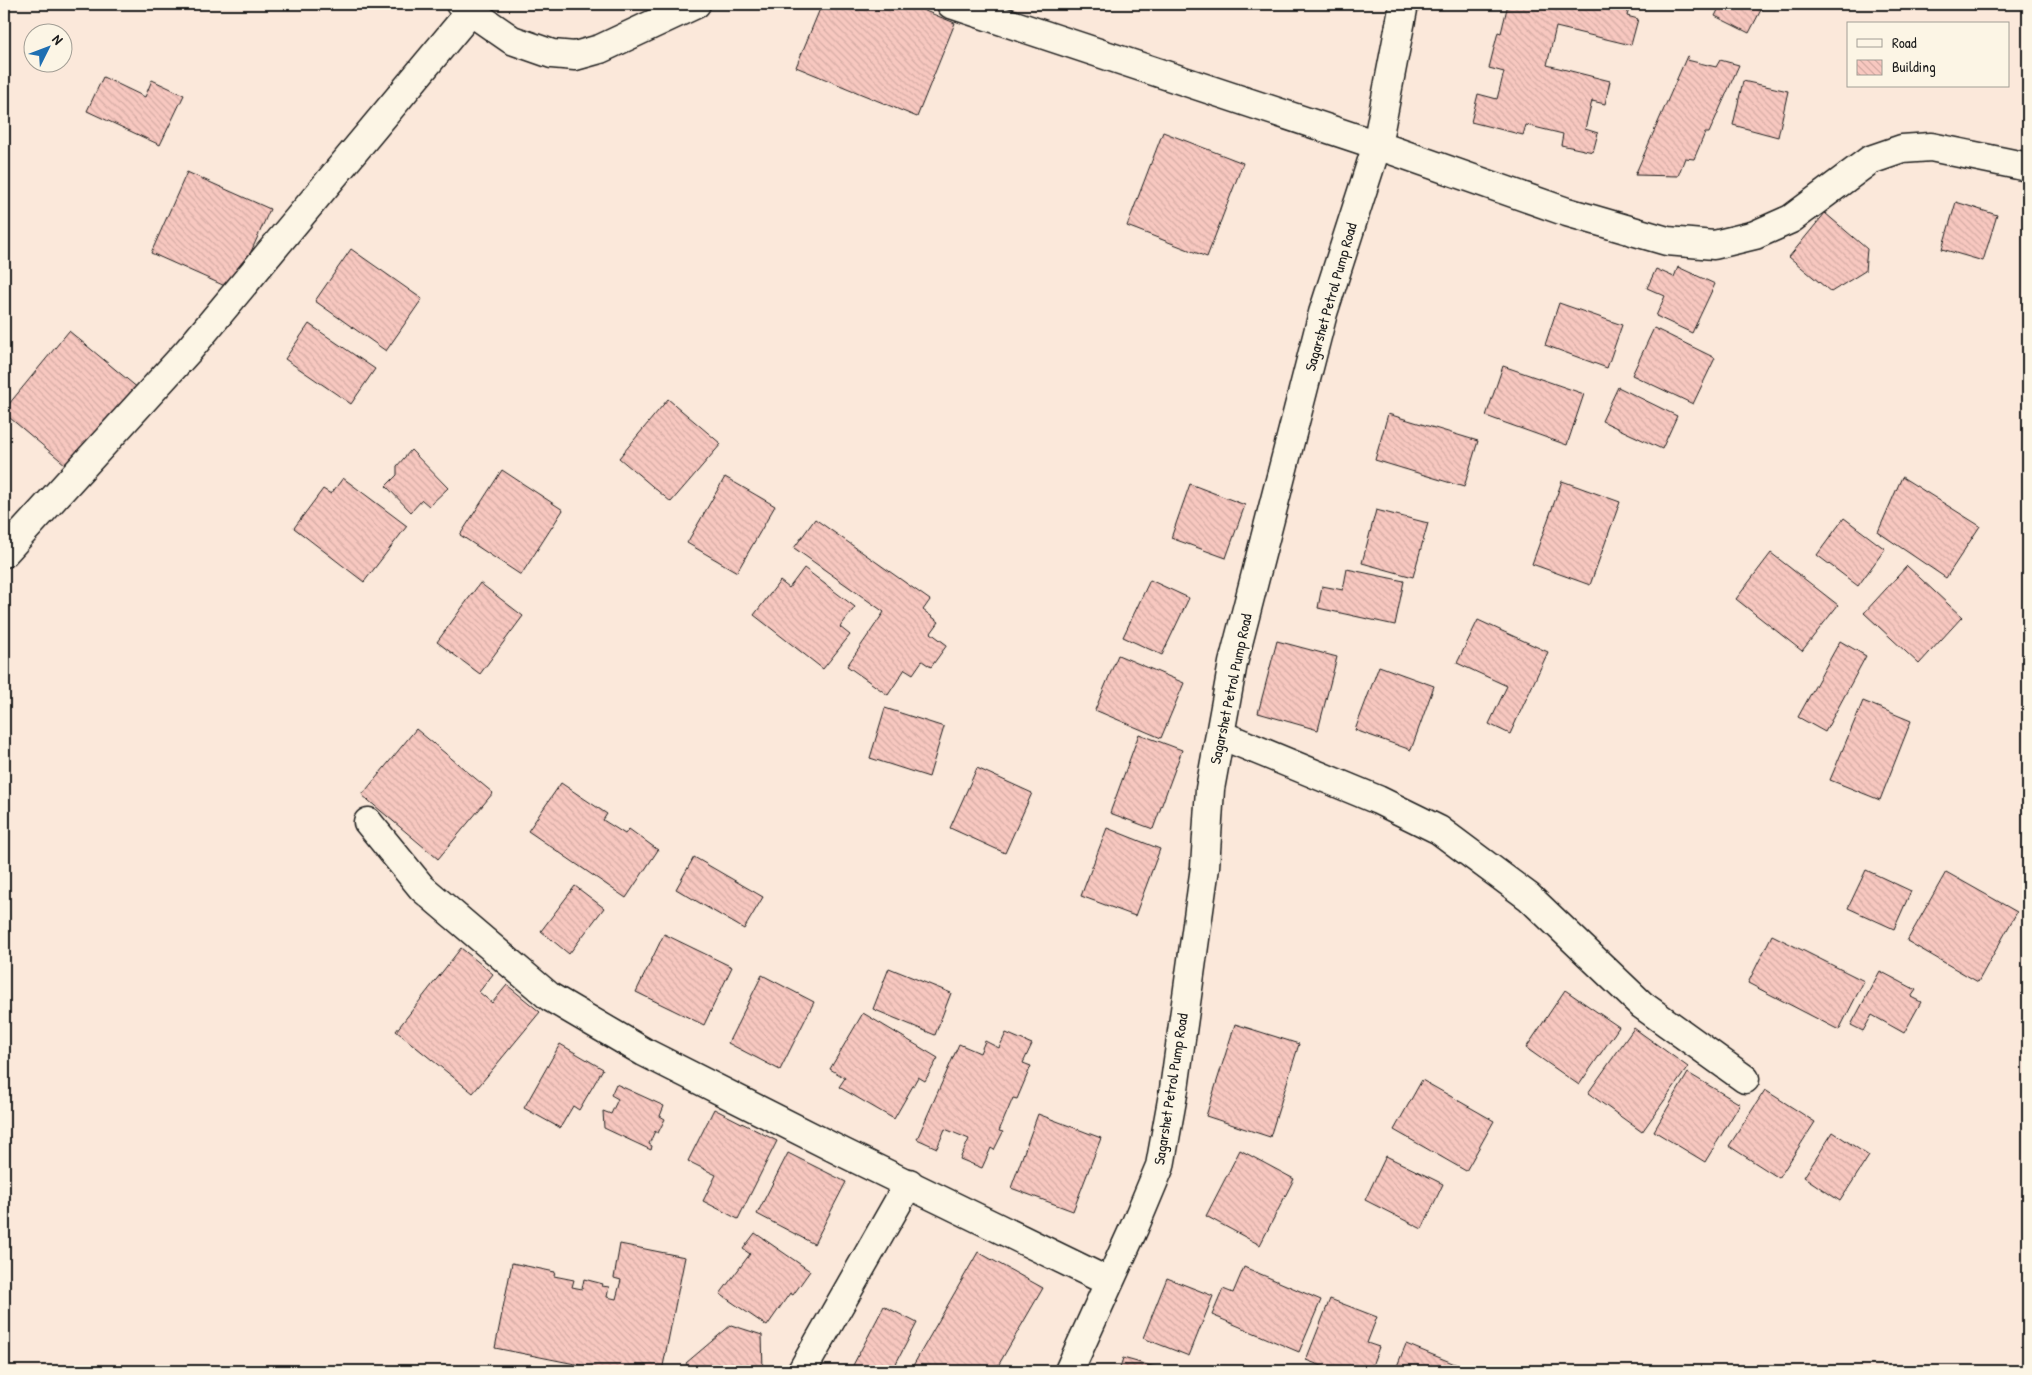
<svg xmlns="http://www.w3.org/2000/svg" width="2032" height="1375" font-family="'Patrick Hand',sans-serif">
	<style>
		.building { fill: url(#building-back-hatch); stroke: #1c1c1c }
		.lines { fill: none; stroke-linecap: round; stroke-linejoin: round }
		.street-casing { stroke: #1c1c1c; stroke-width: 31 }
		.secondary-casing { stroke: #1c1c1c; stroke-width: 31 }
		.street { stroke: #fcf5e5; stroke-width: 28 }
		.secondary { stroke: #fcf5e5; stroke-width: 28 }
		.labels { text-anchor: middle; stroke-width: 4.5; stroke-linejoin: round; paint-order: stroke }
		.street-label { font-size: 15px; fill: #1c1c1c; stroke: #fcf5e5 }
	</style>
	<defs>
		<pattern id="building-back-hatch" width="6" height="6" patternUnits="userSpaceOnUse" patternTransform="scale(1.25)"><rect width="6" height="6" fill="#f8c8c0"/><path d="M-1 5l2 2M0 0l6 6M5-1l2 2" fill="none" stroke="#d4aba4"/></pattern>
	</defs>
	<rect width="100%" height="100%" fill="#fbe8da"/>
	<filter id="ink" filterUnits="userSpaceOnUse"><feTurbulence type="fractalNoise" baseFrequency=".02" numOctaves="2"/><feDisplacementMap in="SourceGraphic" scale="10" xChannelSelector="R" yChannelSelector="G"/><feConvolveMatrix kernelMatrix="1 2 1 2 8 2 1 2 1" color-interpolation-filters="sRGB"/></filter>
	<g filter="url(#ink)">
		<!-- building -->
		<g class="building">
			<path d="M822 4H908L955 23 917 117 796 67Z"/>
			<path d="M1508 4H1630L1627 16 1638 19 1631 45 1556 27 1547 65 1610 81 1605 104 1592 101 1585 129 1598 133 1593 152 1561 145 1563 134 1526 125 1523 135 1471 122 1478 94 1497 99 1504 72 1489 68 1498 32 1501 33Z"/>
			<path d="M1721 4H1764L1749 33 1715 16Z"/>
			<path d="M1687 56 1689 57 1687 60 1716 67 1720 60 1739 65 1709 133H1705L1694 159 1685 158 1678 176 1635 175Z"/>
			<path d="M103 77 145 97 152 80 184 95 160 145 87 111Z"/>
			<path d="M1743 81 1788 91 1778 137 1733 125Z"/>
			<path d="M1163 132 1243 163 1207 257 1127 226Z"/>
			<path d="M187 172 270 209 234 290 151 253Z"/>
			<path d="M1956 202 1997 215 1983 261 1942 249Z"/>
			<path d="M1825 213 1867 249 1865 271 1831 292 1789 257Z"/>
			<path d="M351 249 422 299 386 351 315 301Z"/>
			<path d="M1678 267 1715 284 1692 333 1656 316 1665 296 1647 288 1656 269 1674 277Z"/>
			<path d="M1559 303 1622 325 1607 368 1545 345Z"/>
			<path d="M309 324 375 369 351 404 285 359Z"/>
			<path d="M1654 328 1715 358 1693 404 1632 375Z"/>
			<path d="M69 331 139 389 72 470 4 413V410Z"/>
			<path d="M1503 366 1584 394 1567 445 1486 416Z"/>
			<path d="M1618 387 1677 416 1662 449 1602 421Z"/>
			<path d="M668 399 721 444 671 502 619 458Z"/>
			<path d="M1388 414 1478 441 1464 487 1375 460Z"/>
			<path d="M411 450 448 488 429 506 422 500 411 512 386 486 397 475V466Z"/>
			<path d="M502 470 563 510 521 575 460 535Z"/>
			<path d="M725 477 775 506 737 572 687 543Z"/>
			<path d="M1902 477 1980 526 1946 578 1878 532Z"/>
			<path d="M343 478 407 526 364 582 294 528 323 489 331 494Z"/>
			<path d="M1562 481 1620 502 1590 585 1532 564Z"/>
			<path d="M1190 484 1245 505 1226 558 1171 538Z"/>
			<path d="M1376 510 1428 523 1413 577 1362 563Z"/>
			<path d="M1844 518 1885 549 1858 586 1817 555Z"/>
			<path d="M815 519 930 600 923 610 939 622 931 633 947 645 931 667 922 661 913 674 905 669 888 695 847 666 884 612 794 548Z"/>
			<path d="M1771 553 1838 605 1802 651 1736 599Z"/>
			<path d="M1907 566 1962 617 1919 664 1864 613Z"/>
			<path d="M804 568 855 607 840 627 850 635 823 669 754 615 780 581 789 588Z"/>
			<path d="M1347 569 1404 581 1395 625 1318 608 1322 586 1343 590Z"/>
			<path d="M1150 580 1189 598 1162 655 1123 637Z"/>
			<path d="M480 583 523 616 480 674 437 642Z"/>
			<path d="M1478 620 1548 652 1510 734 1489 724 1507 686 1457 663Z"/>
			<path d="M1277 641 1337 657 1318 730 1258 713Z"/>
			<path d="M1840 641 1866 656 1825 732 1798 717Z"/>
			<path d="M1118 655 1184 683 1161 738 1095 710Z"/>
			<path d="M1379 666 1434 686 1411 750 1355 730Z"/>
			<path d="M1863 701 1911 721 1880 800 1830 780Z"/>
			<path d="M885 708 944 727 929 777 870 758Z"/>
			<path d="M416 729 493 793 438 859 362 795Z"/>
			<path d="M1139 734 1182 750 1153 829 1110 813Z"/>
			<path d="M977 768 1032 793 1005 853 950 828Z"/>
			<path d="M561 783 607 814 603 820 625 834 629 829 658 850 626 898 528 831Z"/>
			<path d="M1107 828 1160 849 1135 916 1081 896Z"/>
			<path d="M694 857 763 897 744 929 676 889Z"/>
			<path d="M1866 870 1911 891 1894 929 1848 908Z"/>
			<path d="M1946 872 2017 912 1978 982 1907 941Z"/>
			<path d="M575 886 604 908 569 954 541 931Z"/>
			<path d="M664 934 732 967 704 1025 636 992Z"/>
			<path d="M1772 935 1864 981 1839 1030 1748 983Z"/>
			<path d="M461 948 493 974 479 992 492 1003 507 985 540 1012 473 1093 396 1031Z"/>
			<path d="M889 968 951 993 935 1035 873 1009Z"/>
			<path d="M1880 971 1916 990 1911 997 1921 1002 1904 1033 1872 1015 1863 1031 1851 1025Z"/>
			<path d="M762 975 814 1002 780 1070 728 1043Z"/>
			<path d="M1565 990 1619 1027 1579 1085 1526 1048Z"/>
			<path d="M863 1013 938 1058 925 1081 918 1077 894 1119 839 1087 845 1078 830 1069Z"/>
			<path d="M1235 1024 1299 1044 1270 1137 1206 1116Z"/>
			<path d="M1634 1028 1688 1067 1642 1132 1588 1093Z"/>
			<path d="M1006 1033 1032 1044 1023 1063 1031 1066 1017 1099 1013 1098 999 1131 1003 1132 994 1150 991 1148 982 1168 960 1159 969 1139 945 1129 937 1148 917 1139 959 1044 980 1053 985 1041 999 1048Z"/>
			<path d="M560 1044 603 1069 579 1110 573 1106 560 1128 524 1108Z"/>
			<path d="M1688 1073 1740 1104 1705 1162 1654 1131Z"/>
			<path d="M1422 1080 1494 1121 1466 1171 1394 1130Z"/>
			<path d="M616 1084 664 1106 660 1116 665 1119 658 1133 655 1131 649 1144 652 1146 651 1150 604 1128 603 1111 611 1114 618 1099 611 1095Z"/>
			<path d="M1765 1090 1815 1122 1779 1178 1729 1146Z"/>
			<path d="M714 1109 777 1141 738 1219 703 1201 716 1175 688 1161Z"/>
			<path d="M1038 1114 1101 1138 1073 1211 1011 1188Z"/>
			<path d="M1833 1132 1869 1156 1840 1201 1804 1177Z"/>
			<path d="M1240 1150 1294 1179 1260 1245 1206 1216Z"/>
			<path d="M788 1153 846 1182 814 1244 757 1214Z"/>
			<path d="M1386 1156 1443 1184 1422 1229 1365 1200Z"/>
			<path d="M755 1233 810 1271 793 1295 790 1293 767 1326 720 1294 750 1254 743 1249Z"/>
			<path d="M620 1244 685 1257 662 1371H610L495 1348 512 1263 555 1272 554 1276 574 1280 572 1287 582 1289 584 1279 603 1284 602 1286 609 1287 607 1297 616 1299 621 1280 614 1278Z"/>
			<path d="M978 1252 1043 1288 995 1371H910Z"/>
			<path d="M1244 1267 1321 1300 1299 1352 1212 1315 1223 1289 1233 1293Z"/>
			<path d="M1167 1278 1213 1296 1189 1356 1143 1338Z"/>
			<path d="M1330 1299 1377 1317 1367 1343 1379 1347 1370 1371H1335L1306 1360Z"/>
			<path d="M884 1306 917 1323 892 1371H850Z"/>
			<path d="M731 1325 762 1335 763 1371H690L686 1363Z"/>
			<path d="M1406 1344 1460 1366 1458 1371H1395Z"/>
			<path d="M1123 1358 1169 1371H1119Z"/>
		</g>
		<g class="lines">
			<!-- street casing -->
			<g class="street-casing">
				<g id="street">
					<path d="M460 4 512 40 552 54 575 56 600 49 696 4"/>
					<path d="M951 4 1377 145 1567 212 1667 241 1714 245 1755 235 1791 219 1870 160 1902 149 1931 147 2028 167"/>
					<path d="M4 553 188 351 471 11"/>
					<path d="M1221 735 1378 800 1439 830 1529 897 1642 1005 1745 1079"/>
					<path d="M368 822 422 888 550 997 644 1052 844 1153 1109 1282"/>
					<path d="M802 1371 909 1183"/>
				</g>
			</g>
			<!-- secondary casing -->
			<g class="secondary-casing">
				<path id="secondary" d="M1069 1371 1134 1228 1160 1166 1174 1089 1205 867 1210 789 1233 663 1323 313 1377 145 1404 4"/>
			</g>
			<!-- street -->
			<use href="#street" class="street"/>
			<!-- secondary -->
			<use href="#secondary" class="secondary"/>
		</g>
	</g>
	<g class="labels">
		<!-- street labels -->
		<g class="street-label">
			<text transform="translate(1331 297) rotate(-74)" y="5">Sagarshet Petrol Pump Road</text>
			<text transform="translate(1231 689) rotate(-78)" y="5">Sagarshet Petrol Pump Road</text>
			<text transform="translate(1171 1089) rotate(-81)" y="5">Sagarshet Petrol Pump Road</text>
		</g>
	</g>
	<!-- margin -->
	<rect width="2032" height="1375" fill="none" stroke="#fcf5e5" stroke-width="20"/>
	<rect x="10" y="10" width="2012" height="1355" fill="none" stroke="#1c1c1c" stroke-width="2" filter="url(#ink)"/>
	<!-- legend -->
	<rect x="1847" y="22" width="162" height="65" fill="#fcf5e5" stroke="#a29e95"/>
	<rect x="1857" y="39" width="25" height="8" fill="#fcf5e5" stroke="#a29e95"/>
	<text x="1892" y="48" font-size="15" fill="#1c1c1c">Road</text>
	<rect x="1857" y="60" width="25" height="15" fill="url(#building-back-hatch)" stroke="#a29e95"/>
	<text x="1892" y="72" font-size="15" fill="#1c1c1c">Building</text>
	<!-- north arrow -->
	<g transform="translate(48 48) rotate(48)"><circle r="24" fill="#fcf5e5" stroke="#a29e95"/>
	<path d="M0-4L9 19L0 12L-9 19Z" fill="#1f6fb2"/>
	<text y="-8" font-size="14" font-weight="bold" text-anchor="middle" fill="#1c1c1c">N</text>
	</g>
</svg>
